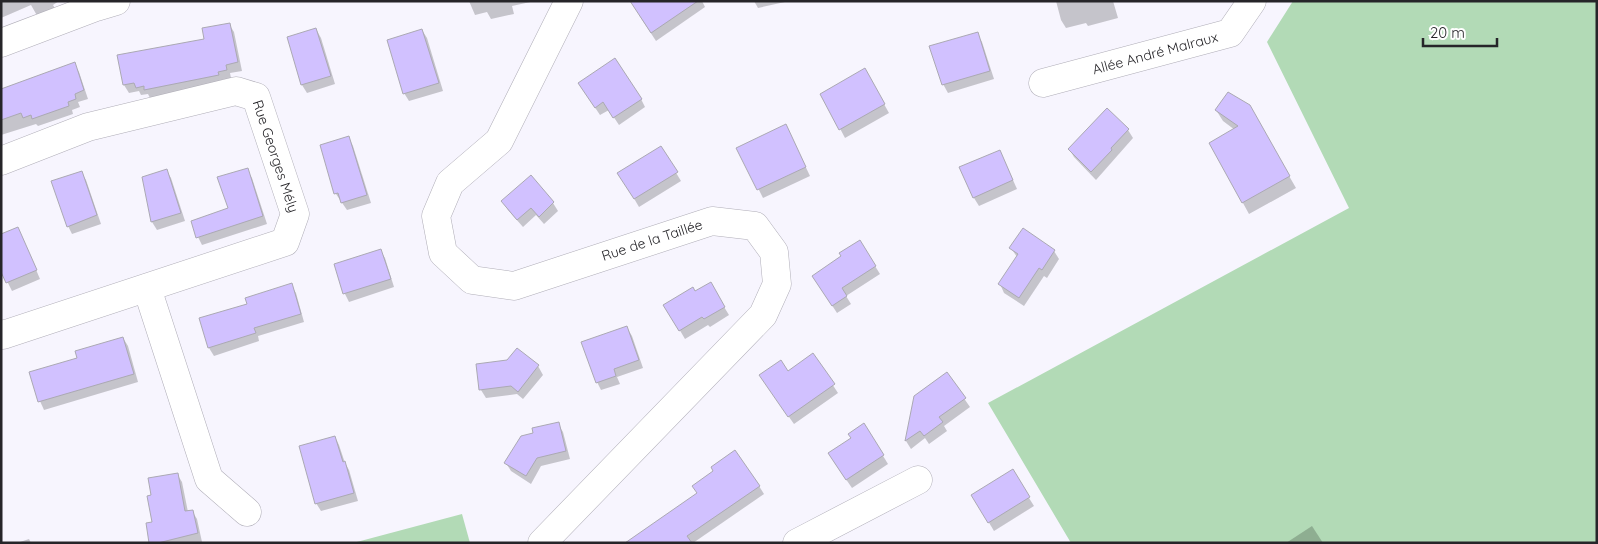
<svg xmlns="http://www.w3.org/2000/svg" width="1598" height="544" font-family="Quicksand,sans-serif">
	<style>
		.green { fill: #b2dab6 }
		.shadow { fill: #0003 }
		.building { fill: #d1c1ff; stroke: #aba9b3 }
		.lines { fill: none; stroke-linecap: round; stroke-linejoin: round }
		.minor-casing { stroke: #b0aeb8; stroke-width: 29 }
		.minor { stroke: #fff; stroke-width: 28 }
		.labels { text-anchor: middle; stroke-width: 4; stroke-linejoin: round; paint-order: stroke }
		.street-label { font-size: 14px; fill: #262529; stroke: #fff }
	</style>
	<rect width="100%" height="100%" fill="#f7f5fe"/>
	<!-- green -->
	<g class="green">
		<path d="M1293 1H1597V543H1071L988 403 1349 208 1267 42Z"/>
		<path d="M462 514 470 543H353Z"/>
	</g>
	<!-- shadow -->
	<g class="shadow">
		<path d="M1 1H59L53 5 57 12 39 19 31 5 1 18Z"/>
		<path d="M469 1H535L512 6 514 14 491 19 487 12 475 15Z"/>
		<path d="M643 1H702L705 7 656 41 639 15Z"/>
		<path d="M754 1H784L785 2 758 8Z"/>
		<path d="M1056 1H1113L1118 18 1088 26 1086 23 1066 28 1061 20Z"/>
		<path d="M229 24 234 32 242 71 230 73 231 78 222 80 223 84 150 98 148 94 141 95 139 91 129 93 124 85 206 40Z"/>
		<path d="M316 29 321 38 335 84 307 93 302 85Z"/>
		<path d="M422 30 427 38 443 91 409 101 404 93Z"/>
		<path d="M977 34 982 42 994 79 948 93 943 84Z"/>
		<path d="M74 64 79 72 88 99 78 102 80 107 72 110 73 114 38 126 36 124 1 135V90Z"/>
		<path d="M865 70 889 113 845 138 822 94Z"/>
		<path d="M584 91 641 99 645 107 619 125 609 110 600 115Z"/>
		<path d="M1249 106 1296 188 1249 214 1210 143 1235 130 1223 121 1216 110Z"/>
		<path d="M1107 110 1128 130 1133 138 1096 180 1074 157 1069 149Z"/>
		<path d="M790 134 810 176 763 198 738 148Z"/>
		<path d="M349 138 353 146 371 203 347 210 336 194Z"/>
		<path d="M661 148 681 181 639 207 619 173Z"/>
		<path d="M1004 160 1017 189 979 206 974 198Z"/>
		<path d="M166 170 171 178 185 221 157 230 152 222 143 178Z"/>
		<path d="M247 170 252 178 267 224 202 245 198 237 229 209Z"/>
		<path d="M81 172 86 180 101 224 72 234 68 226Z"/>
		<path d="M531 177 553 203 558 211 544 224 536 215 523 227 508 210 503 202Z"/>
		<path d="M22 237 40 279 12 291 1 269Z"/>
		<path d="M1011 248 1054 251 1059 259 1047 278 1044 276 1024 306 1004 293 1000 284 1017 257Z"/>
		<path d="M380 250 385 258 394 287 349 302 345 294 335 265Z"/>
		<path d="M875 266 880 274 846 296 851 304 837 313 818 284Z"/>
		<path d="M710 284 729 315 710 327 708 325 685 339 665 305 695 292Z"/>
		<path d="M291 285 296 293 304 322 258 336 259 341 214 356 209 348 201 319 249 305Z"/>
		<path d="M627 328 632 336 643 368 617 377 620 384 601 390 597 382Z"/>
		<path d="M123 338 128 346 138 382 44 410 40 401 79 358Z"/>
		<path d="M813 355 838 393 794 424 765 383 788 372Z"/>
		<path d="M538 366 543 375 523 399 517 394 486 398 481 390Z"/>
		<path d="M947 374 970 407 944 426 947 431 929 444 925 438 911 449 906 441 915 397Z"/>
		<path d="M558 424 563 432 570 459 541 466 531 484 511 471 506 463 535 434Z"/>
		<path d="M864 425 888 464 852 488 834 462Z"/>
		<path d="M335 437 339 445 345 463 349 470 358 501 321 511 316 503Z"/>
		<path d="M177 474 182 482 188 512 192 511 197 519 202 542 151 543 153 523Z"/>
		<path d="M759 486 764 494 693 543H648L698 494Z"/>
		<path d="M973 496 1029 498 1034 506 994 531Z"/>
		<path d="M1312 526 1323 543H1286Z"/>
		<path d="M29 539 31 543H17Z"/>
	</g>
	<!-- building -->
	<g class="building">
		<path d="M630 1H698L651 33Z"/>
		<path d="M230 23 238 62 226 65 227 70 218 72 219 75 144 90V86L136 88 134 83 123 85 117 55 204 39 202 28Z"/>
		<path d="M316 28 331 76 301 85 287 37Z"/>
		<path d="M422 29 439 83 403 94 387 40Z"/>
		<path d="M978 32 990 71 942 85 929 46Z"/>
		<path d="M615 58 642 99 613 118 603 102 595 108 578 83Z"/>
		<path d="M75 62 84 90 75 94 76 99 68 102 69 106 32 119 31 115 23 118 21 113 1 120V89Z"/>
		<path d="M865 68 885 104 839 130 820 94Z"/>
		<path d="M1228 92 1250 105 1290 176 1242 203 1209 143 1238 126 1215 110Z"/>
		<path d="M1107 108 1129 129 1111 148 1112 150 1091 172 1068 149Z"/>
		<path d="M786 124 806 167 757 190 736 148Z"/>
		<path d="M349 136 367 195 341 203 338 193 334 194 320 145Z"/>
		<path d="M661 146 678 172 634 199 617 173Z"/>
		<path d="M1000 150 1013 180 973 198 959 167Z"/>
		<path d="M248 168 263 216 196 238 191 221 228 208 217 177Z"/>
		<path d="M167 169 181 213 151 222 142 177Z"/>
		<path d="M82 171 97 215 67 227 51 181Z"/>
		<path d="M531 175 554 202 539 217 531 208 517 220 501 201Z"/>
		<path d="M18 227 37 270 6 283 1 272V234Z"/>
		<path d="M1023 228 1055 250 1042 270 1039 268 1019 298 998 284 1018 254 1009 248Z"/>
		<path d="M860 240 876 266 842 288 847 296 832 306 812 276 841 256 839 253Z"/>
		<path d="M381 249 391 279 343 294 334 264Z"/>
		<path d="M711 282 725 307 704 319 702 317 679 331 663 305 693 287 695 291Z"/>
		<path d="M292 283 301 314 254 328 256 333 208 348 199 318 247 304 245 298Z"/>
		<path d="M627 326 639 360 614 369 616 376 596 383 581 342Z"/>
		<path d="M123 337 134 374 38 402 29 372 77 358 75 351Z"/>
		<path d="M517 348 539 365 518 392 511 386 479 390 476 364 507 360Z"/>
		<path d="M813 353 835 384 788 417 759 375 781 360 788 371Z"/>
		<path d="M947 372 966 398 939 417 943 422 924 436 920 431 905 441 914 396Z"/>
		<path d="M559 422 566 451 537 458 526 476 504 463 521 436 533 433 532 428Z"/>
		<path d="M864 423 884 455 846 480 828 453 851 438 848 434Z"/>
		<path d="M335 436 343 462 345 461 354 493 315 504 299 446Z"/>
		<path d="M735 450 760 486 687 536 692 543H625L697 493 692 486 713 471 711 467Z"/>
		<path d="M1013 469 1030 497 988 523 971 495Z"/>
		<path d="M178 473 185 511 193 510 198 533 158 543H149L146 523 152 522 147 496 151 495 148 478Z"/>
	</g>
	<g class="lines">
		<!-- minor casing -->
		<g class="minor-casing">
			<g id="minor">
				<path d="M1 43 96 7 116 1"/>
				<path id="s1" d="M1043 83 1230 33 1252 1"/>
				<path id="s2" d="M1 161 88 127 236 91 256 97 295 214 285 242 3 335 1 334"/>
				<path d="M147 288 209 479 247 512"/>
				<path d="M542 543 763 315 777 284 774 252 755 226 712 221 514 286 472 280 443 253 436 216 450 183 499 141 569 1"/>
				<path d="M797 543 918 480"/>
			</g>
		</g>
		<!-- minor -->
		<use href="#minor" class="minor"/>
	</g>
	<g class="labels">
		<!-- street labels -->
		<g class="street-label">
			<text dy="5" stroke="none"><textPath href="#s1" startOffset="116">Allée André Malraux</textPath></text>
			<text dy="5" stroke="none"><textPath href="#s2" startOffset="329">Rue Georges Mély</textPath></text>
			<text transform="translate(652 240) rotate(-18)" y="5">Rue de la Taillée</text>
		</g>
	</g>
	<!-- border -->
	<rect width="1598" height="544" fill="none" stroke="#262529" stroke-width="5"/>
	<!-- scale -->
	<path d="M1423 38v8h74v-8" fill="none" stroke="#262529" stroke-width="2.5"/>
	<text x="1430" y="38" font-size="15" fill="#262529" stroke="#ffffff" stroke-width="4" paint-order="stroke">20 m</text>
</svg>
